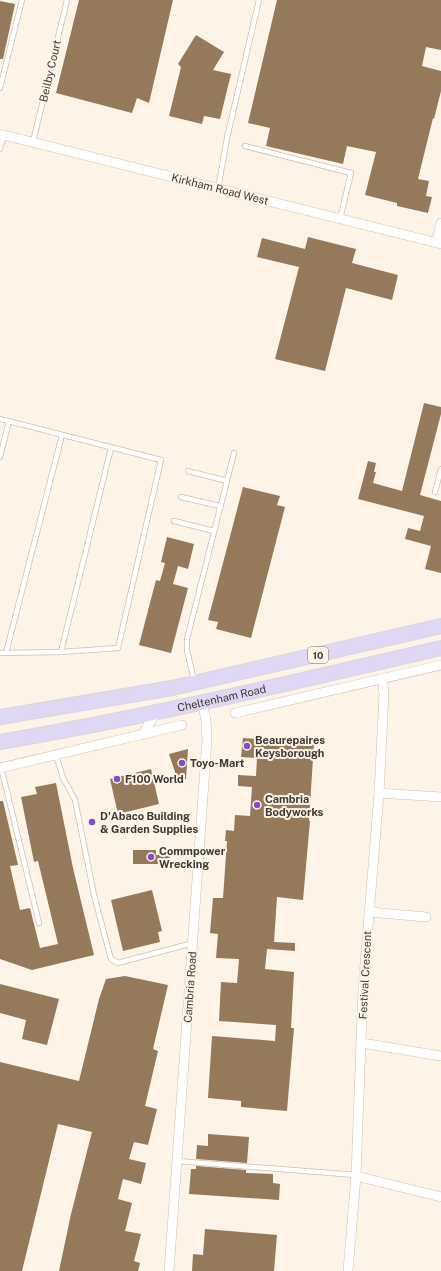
<svg xmlns="http://www.w3.org/2000/svg" width="441" height="1271" font-family="'Public Sans',sans-serif">
	<style>
		.building { fill: #95795b }
		.lines { fill: none; stroke-linecap: round; stroke-linejoin: round }
		.lane-casing { stroke: #cdbfb1; stroke-width: 6 }
		.street-casing { stroke: #cdbfb1; stroke-width: 10 }
		.primary-casing { stroke: #d8d7d6; stroke-width: 16 }
		.lane { stroke: #fff; stroke-width: 4.5 }
		.street { stroke: #fff; stroke-width: 9 }
		.primary { stroke: #e0d7f5; stroke-width: 14 }
		.poi-dot { fill: #7e4fc7; stroke: #fef3e7; stroke-width: 1.5 }
		.labels { text-anchor: middle; stroke-width: 4; stroke-linejoin: round; paint-order: stroke }
		.shield { fill: #fef3e7; stroke: #787169; stroke-width: 1 }
		.shield-label { font-size: 10px; font-weight: bold; fill: #3e3933 }
		.street-label { font-size: 11px; fill: #3e3933; stroke: #fef3e7 }
		.poi-label { font-size: 11px; font-weight: bold; fill: #3e3933; stroke: #fef3e7; text-anchor: start }
	</style>
	<rect width="100%" height="100%" fill="#fef3e7"/>
	<!-- building -->
	<g class="building">
		<path d="M79 0H173L149 103 137 98 132 113 56 93Z"/>
		<path d="M277 0H441V50L426 47 422 66 441 71V91L434 119 433 118 418 179 429 181 426 196 432 197 428 213 397 206V203L365 195 376 152 347 146 343 164 266 146 270 128 248 123Z"/>
		<path d="M0 1 15 4 3 59H0Z"/>
		<path d="M196 35 224 52 213 70 231 74 220 119 204 116 202 124 169 116 181 67 178 64Z"/>
		<path d="M308 237 356 249 352 263 398 275 392 300 346 288 325 371 275 359 299 267 257 257 262 238 305 249Z"/>
		<path d="M424 403 441 407V414L420 495 441 501V573L425 569 431 546 405 539 408 528 420 531 424 516 358 499 368 461 376 463 374 472H376L373 483 402 491Z"/>
		<path d="M243 487 280 496 277 505 285 507 251 638 216 629 218 622 208 620Z"/>
		<path d="M167 537 194 544 188 569 178 566 173 584 188 588 171 653 139 645 156 580 160 581 165 563 161 562Z"/>
		<path d="M243 738 314 743 309 821H310L303 900 277 897 274 942 295 943V951L267 949 265 969 294 972 291 1028H294L287 1111 241 1107V1101L208 1098 212 1036 275 1041 276 1025 219 1021 221 982 237 983 239 959 216 958 218 934 210 933 213 898H223L227 841H225L226 830 234 831 235 815 250 816 252 787 238 786V775L256 776 257 758 241 757Z"/>
		<path d="M188 749 186 779 178 781 169 754Z"/>
		<path d="M151 769 159 804 118 814 110 779Z"/>
		<path d="M56 783 73 868 94 955 32 970 0 959V801H3L18 865 10 866 20 910 30 908 40 948 58 944 38 861 34 862 21 797 37 794 35 787Z"/>
		<path d="M133 850H156V855H170V864H133Z"/>
		<path d="M152 890 162 931 158 932 160 942 123 951 111 900Z"/>
		<path d="M125 976 168 985 153 1049 158 1051 145 1106 157 1109 148 1145 134 1142 129 1159 146 1163 141 1184 123 1179 118 1199 132 1203 125 1231 141 1234 134 1261 140 1263 138 1271H59L71 1214 92 1132 58 1124 22 1271H0V1062L79 1081 99 999 106 979Z"/>
		<path d="M0 984 59 999 47 1045 22 1039 26 1020 0 1013Z"/>
		<path d="M208 1134 249 1137 247 1163 196 1159 197 1145 208 1146Z"/>
		<path d="M196 1166 246 1170V1173L273 1174V1183L280 1184 279 1200 189 1194 191 1169H196Z"/>
		<path d="M205 1229 277 1235 274 1271H192L193 1254 203 1255Z"/>
	</g>
	<g class="lines">
		<!-- lane casing -->
		<g class="lane-casing">
			<g id="lane">
				<path d="M0 88 22 0"/>
				<path d="M33 142 67 0"/>
				<path d="M245 146 351 173 340 219"/>
				<path d="M0 149 4 135"/>
				<path d="M218 189 227 138 259 0"/>
				<path d="M0 419 161 460 118 648 61 652 0 653"/>
				<path d="M0 457 9 421"/>
				<path d="M188 471 227 481"/>
				<path d="M435 492 441 469"/>
				<path d="M181 497 220 506"/>
				<path d="M174 521 214 531"/>
				<path d="M61 652 111 448"/>
				<path d="M6 653 62 435"/>
				<path d="M194 681 187 650V639L234 453"/>
				<path d="M56 755 63 778 75 800 94 895 111 959 118 963 193 943"/>
				<path d="M1 767 39 923"/>
				<path d="M177 1161 356 1175"/>
			</g>
		</g>
		<!-- street casing -->
		<g class="street-casing">
			<g id="street">
				<path d="M0 134 441 244"/>
				<path d="M436 243 441 223"/>
				<path d="M235 713 441 665"/>
				<path d="M142 735 156 713"/>
				<path d="M0 768 182 725"/>
				<path d="M379 793 441 797"/>
				<path d="M369 912 426 917"/>
				<path d="M362 1043 441 1056"/>
				<path d="M356 1176 441 1197"/>
				<path d="M169 1271 207 740 206 720 202 702"/>
				<path d="M348 1271 356 1176 363 988 379 793 384 694 382 679"/>
			</g>
		</g>
		<!-- primary casing -->
		<g class="primary-casing">
			<g id="primary">
				<path d="M0 717 172 688 441 626"/>
				<path id="s1" d="M0 742C148 717 294 682 441 648"/>
			</g>
		</g>
		<!-- lane -->
		<use href="#lane" class="lane"/>
		<!-- street -->
		<use href="#street" class="street"/>
		<!-- primary -->
		<use href="#primary" class="primary"/>
	</g>
	<!-- markers -->
	<g class="poi-dot">
		<circle cx="247" cy="746" r="4"/>
		<circle cx="182" cy="763" r="4"/>
		<circle cx="117" cy="779" r="4"/>
		<circle cx="257" cy="805" r="4"/>
		<circle cx="92" cy="822" r="4"/>
		<circle cx="151" cy="857" r="4"/>
	</g>
	<g class="labels">
		<!-- shield labels -->
		<rect class="shield" x="308" y="647" width="20" height="16" rx="3"/>
		<g class="shield-label">
			<text x="318" y="659">10</text>
		</g>
		<!-- street labels -->
		<g class="street-label">
			<text transform="translate(50 71) rotate(-77)" y="4">Beilby Court</text>
			<text transform="translate(220 189) rotate(14)" y="4">Kirkham Road West</text>
			<text dy="4" stroke="none"><textPath href="#s1" startOffset="226">Cheltenham Road</textPath></text>
			<text transform="translate(365 975) rotate(-87)" y="4">Festival Crescent</text>
			<text transform="translate(190 987) rotate(-86)" y="4">Cambria Road</text>
		</g>
		<!-- poi labels -->
		<g class="poi-label">
			<text x="255" y="744">Beaurepaires<tspan x="255" dy="13">Keysborough</tspan></text>
			<text x="190" y="767">Toyo-Mart</text>
			<text x="125" y="783">F100 World</text>
			<text x="265" y="803">Cambria<tspan x="265" dy="13">Bodyworks</tspan></text>
			<text x="100" y="820">D'Abaco Building<tspan x="100" dy="13">&amp; Garden Supplies</tspan></text>
			<text x="159" y="855">Commpower<tspan x="159" dy="13">Wrecking</tspan></text>
		</g>
	</g>
</svg>
